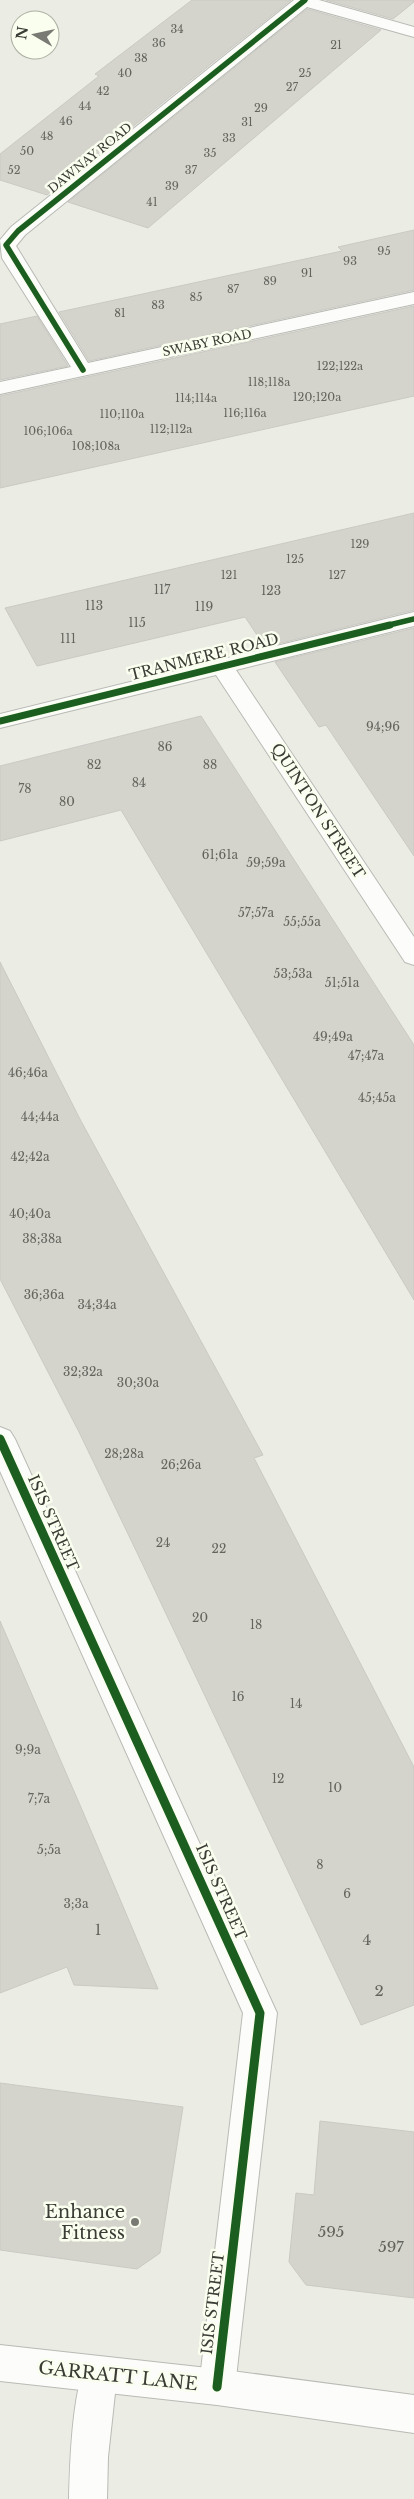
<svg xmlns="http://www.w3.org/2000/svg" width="414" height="2499" font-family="'Libre Baskerville',serif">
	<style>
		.building { fill: #d4d4cd; stroke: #cac9c3 }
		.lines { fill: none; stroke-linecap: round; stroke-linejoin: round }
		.street-casing { stroke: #b9bab4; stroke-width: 2 }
		.primary-casing { stroke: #b9bab4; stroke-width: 2 }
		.street { fill: #fcfcfb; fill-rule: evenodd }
		.primary { fill: #fcfcfb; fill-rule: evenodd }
		.cycleway-far2-casing { stroke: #f9feee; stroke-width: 8 }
		.cycleway-far1-casing { stroke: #f9feee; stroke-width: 10 }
		.cycleway-casing { stroke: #f9feee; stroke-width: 12 }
		.cycleway-far2 { stroke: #1b5e20; stroke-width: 5.5 }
		.cycleway-far1 { stroke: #1b5e20; stroke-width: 7 }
		.cycleway { stroke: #1b5e20; stroke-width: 9 }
		.poi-dot { fill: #797a73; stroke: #f9feee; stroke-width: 2 }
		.labels { text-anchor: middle; stroke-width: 5; stroke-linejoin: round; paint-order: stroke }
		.far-number-label { font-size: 11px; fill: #64645e }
		.far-street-label { font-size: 12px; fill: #3b3c36; stroke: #f9feee }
		.number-label { font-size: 12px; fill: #64645e }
		.street-label { font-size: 15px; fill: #3b3c36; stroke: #f9feee }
		.near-number-label { font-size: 15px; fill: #64645e }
		.near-poi-label { font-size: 18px; fill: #3b3c36; stroke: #f9feee; text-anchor: end }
		.near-street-label { font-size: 18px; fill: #3b3c36; stroke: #f9feee }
	</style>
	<rect width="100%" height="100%" fill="#ebece4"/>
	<!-- building -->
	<g class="building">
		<path d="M192 0H291L47 195 0 180V154L99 76 95 74Z"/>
		<path d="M326 0H414V2L393 19Z"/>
		<path d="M307 9 381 30 148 228 68 202Z"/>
		<path d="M414 230V290L89 361 59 312 342 251 338 247Z"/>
		<path d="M414 306V396L0 488V396Z"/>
		<path d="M37 316 68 366 0 380V324Z"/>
		<path d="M414 513V610L265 647 245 617 37 666 5 608Z"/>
		<path d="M414 628V856L326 725 319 727 275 662Z"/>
		<path d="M201 716 414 1045V1300L121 810 0 841V766Z"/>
		<path d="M0 962 81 1121 263 1455 254 1458 414 1767V2005L361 2025 141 1561 79 1432 0 1279Z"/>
		<path d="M0 1621 83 1812 158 1989 74 1985 67 1967 0 1993Z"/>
		<path d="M0 2083 183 2107 160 2253 137 2269 0 2250Z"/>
		<path d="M320 2121 414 2132V2298L306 2285 289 2262 296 2193 314 2195Z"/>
	</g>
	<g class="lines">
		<!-- street casing -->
		<g class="street-casing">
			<g id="street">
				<path d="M294 0H319L414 27V37L307 7 25 235 16 246 88 363 414 292V304L0 394V382L71 367 2 258 0 240 11 227Z"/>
				<path d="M414 612V626L236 670 414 937V965L405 962 216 675 0 728V714Z"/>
				<path d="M0 1427 10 1431 15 1439 277 2013 235 2387 230 2400 217 2405 204 2400 199 2387 243 2013 0 1471Z"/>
				<path d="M99 2357 112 2362 117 2375 108 2457 107 2499H69C70 2460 72 2397 86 2362Z"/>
			</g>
		</g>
		<!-- primary casing -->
		<g class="primary-casing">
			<path id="primary" d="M0 2345 217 2369 414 2395V2433L217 2405 0 2381Z"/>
		</g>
		<!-- street -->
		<use href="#street" class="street"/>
		<!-- primary -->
		<use href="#primary" class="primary"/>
		<!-- cycleway-far2 casing -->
		<g class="cycleway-far2-casing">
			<g id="cycleway-far2">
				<path d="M83 370 6 245 18 231 305 0"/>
				<path d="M385 626 414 619"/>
			</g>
		</g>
		<!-- cycleway-far1 casing -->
		<g class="cycleway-far1-casing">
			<path id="cycleway-far1" d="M0 721 390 625"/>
		</g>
		<!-- cycleway casing -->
		<g class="cycleway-casing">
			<path id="cycleway" d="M0 1439 260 2013 217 2387"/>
		</g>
		<!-- cycleway-far2 -->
		<use href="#cycleway-far2" class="cycleway-far2"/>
		<!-- cycleway-far1 -->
		<use href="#cycleway-far1" class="cycleway-far1"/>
		<!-- cycleway -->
		<use href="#cycleway" class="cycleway"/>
	</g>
	<!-- markers -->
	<circle class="poi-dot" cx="135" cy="2222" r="5"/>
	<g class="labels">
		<!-- far-number labels -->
		<g class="far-number-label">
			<text x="177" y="33">34</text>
			<text x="159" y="47">36</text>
			<text x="336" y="49">21</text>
			<text x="141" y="62">38</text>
			<text x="125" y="77">40</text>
			<text x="305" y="77">25</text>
			<text x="292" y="91">27</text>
			<text x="103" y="95">42</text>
			<text x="85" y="110">44</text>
			<text x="261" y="112">29</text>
			<text x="66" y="125">46</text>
			<text x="247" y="126">31</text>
			<text x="47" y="140">48</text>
			<text x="229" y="142">33</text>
			<text x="27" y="155">50</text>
			<text x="210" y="157">35</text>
			<text x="14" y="174">52</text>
			<text x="191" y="174">37</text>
			<text x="172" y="190">39</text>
			<text x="152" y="206">41</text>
			<text x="384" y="255">95</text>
			<text x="350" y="265">93</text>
			<text x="307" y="277">91</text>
			<text x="270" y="285">89</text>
			<text x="233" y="293">87</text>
			<text x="196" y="301">85</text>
			<text x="158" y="309">83</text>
			<text x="120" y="317">81</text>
			<text x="340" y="370">122;122a</text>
			<text x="269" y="386">118;118a</text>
			<text x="317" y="401">120;120a</text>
			<text x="196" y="402">114;114a</text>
			<text x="245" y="417">116;116a</text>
			<text x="122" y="418">110;110a</text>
			<text x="171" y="433">112;112a</text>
			<text x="48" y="435">106;106a</text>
			<text x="96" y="450">108;108a</text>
			<text x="360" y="548">129</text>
			<text x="295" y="563">125</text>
			<text x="229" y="579">121</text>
			<text x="337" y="579">127</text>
		</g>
		<!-- far-street labels -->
		<g class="far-street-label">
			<text transform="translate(90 158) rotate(-39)" y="4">DAWNAY ROAD</text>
			<text transform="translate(207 343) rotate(-12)" y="4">SWABY ROAD</text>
		</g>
		<!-- number labels -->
		<g class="number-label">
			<text x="162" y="594">117</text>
			<text x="271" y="595">123</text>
			<text x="94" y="610">113</text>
			<text x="204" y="611">119</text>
			<text x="137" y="627">115</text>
			<text x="68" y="643">111</text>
			<text x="383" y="731">94;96</text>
			<text x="165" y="751">86</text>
			<text x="94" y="769">82</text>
			<text x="210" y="769">88</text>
			<text x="139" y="787">84</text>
			<text x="25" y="793">78</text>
			<text x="67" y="806">80</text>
			<text x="220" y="859">61;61a</text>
			<text x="266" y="867">59;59a</text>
			<text x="256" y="917">57;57a</text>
			<text x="302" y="926">55;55a</text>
			<text x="293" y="978">53;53a</text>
			<text x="342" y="987">51;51a</text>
			<text x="333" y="1041">49;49a</text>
			<text x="366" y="1060">47;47a</text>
			<text x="28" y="1077">46;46a</text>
			<text x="377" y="1102">45;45a</text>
			<text x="40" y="1121">44;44a</text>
			<text x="30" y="1161">42;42a</text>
			<text x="30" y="1218">40;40a</text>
			<text x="42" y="1243">38;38a</text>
			<text x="44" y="1299">36;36a</text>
			<text x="97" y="1309">34;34a</text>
			<text x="83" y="1376">32;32a</text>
			<text x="138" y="1387">30;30a</text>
			<text x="124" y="1458">28;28a</text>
			<text x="181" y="1469">26;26a</text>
			<text x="163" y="1547">24</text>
			<text x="219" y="1553">22</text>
			<text x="200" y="1622">20</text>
			<text x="256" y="1629">18</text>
			<text x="238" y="1701">16</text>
			<text x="296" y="1708">14</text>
			<text x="28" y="1754">9;9a</text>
			<text x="278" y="1783">12</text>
			<text x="335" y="1792">10</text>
			<text x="39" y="1803">7;7a</text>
			<text x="49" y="1854">5;5a</text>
			<text x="320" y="1869">8</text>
			<text x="347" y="1898">6</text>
			<text x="76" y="1908">3;3a</text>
		</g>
		<!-- street labels -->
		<g class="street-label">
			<text transform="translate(204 657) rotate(-14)" y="5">TRANMERE ROAD</text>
			<text transform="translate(318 811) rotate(57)" y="5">QUINTON STREET</text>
			<text transform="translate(53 1523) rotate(66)" y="5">ISIS STREET</text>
			<text transform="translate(221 1892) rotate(66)" y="5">ISIS STREET</text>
			<text transform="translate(213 2303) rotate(-83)" y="5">ISIS STREET</text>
		</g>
		<!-- near-number labels -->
		<g class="near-number-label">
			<text x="98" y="1935">1</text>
			<text x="367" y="1945">4</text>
			<text x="379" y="1996">2</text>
			<text x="331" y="2237">595</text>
			<text x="391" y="2252">597</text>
		</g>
		<!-- near-poi labels -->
		<g class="near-poi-label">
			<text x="125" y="2218">Enhance<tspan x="125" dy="21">Fitness</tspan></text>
		</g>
		<!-- near-street labels -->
		<g class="near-street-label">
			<text transform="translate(118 2376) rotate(6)" y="6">GARRATT LANE</text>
		</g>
	</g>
	<!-- north arrow -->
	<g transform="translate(35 35) rotate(279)"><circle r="24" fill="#f9feee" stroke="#adb0a4"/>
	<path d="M0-4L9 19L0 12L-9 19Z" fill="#797a73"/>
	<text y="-8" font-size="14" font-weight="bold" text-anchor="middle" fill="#3b3c36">N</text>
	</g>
</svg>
